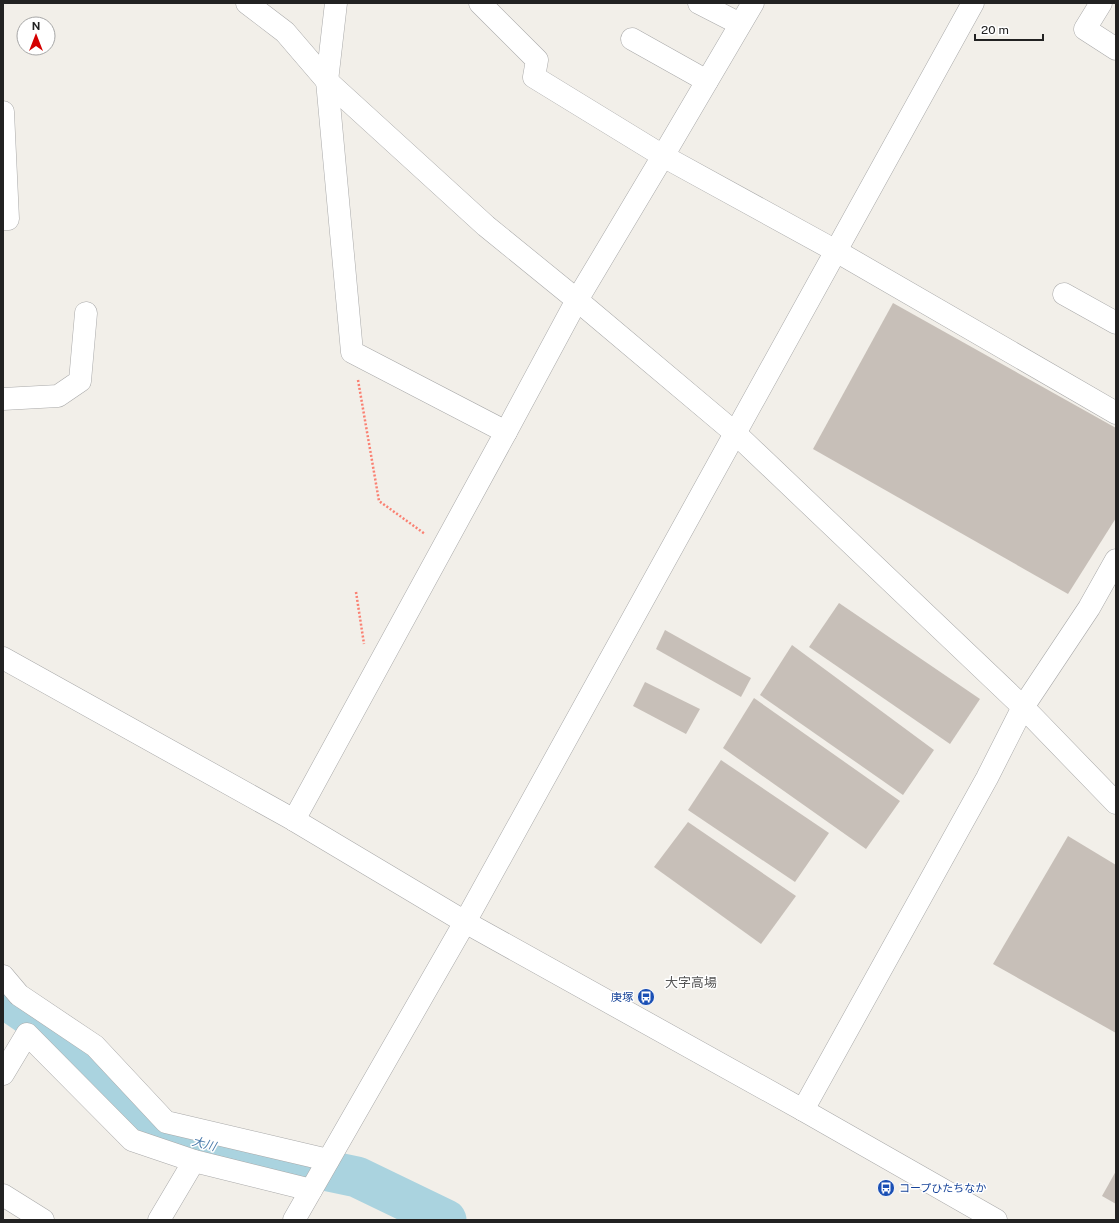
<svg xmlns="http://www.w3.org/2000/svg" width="1119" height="1223" font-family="'Public Sans','Noto Sans JP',sans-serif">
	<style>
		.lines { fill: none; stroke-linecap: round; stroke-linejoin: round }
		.river { stroke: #aad3df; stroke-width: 41 }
		.building { fill: #c7bfb8 }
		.minor-casing { stroke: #a9a9a9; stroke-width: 23 }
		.path { stroke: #fa8072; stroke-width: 2.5; stroke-dasharray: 2 2; stroke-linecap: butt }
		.minor { stroke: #fff; stroke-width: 22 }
		.labels { text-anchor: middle; stroke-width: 3; stroke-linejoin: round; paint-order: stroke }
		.transit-label { font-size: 11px; fill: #164399; stroke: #fff; text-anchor: end }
		.water-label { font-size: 12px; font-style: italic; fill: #4a7aab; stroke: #fff }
		.quarter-label { font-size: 13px; fill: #555; stroke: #fff }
	</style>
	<rect width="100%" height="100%" fill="#f2efe9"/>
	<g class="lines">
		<!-- river -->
		<path class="river" d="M3 996 7 1000 86 1054 154 1131 214 1147 357 1177 446 1220"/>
	</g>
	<!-- building -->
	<g class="building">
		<path d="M893 303 1116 428V518L1068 594 813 449Z"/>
		<path d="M839 603 980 699 950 744 809 647Z"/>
		<path d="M665 630 751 678 741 697 656 649Z"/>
		<path d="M792 645 934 750 903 795 760 695Z"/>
		<path d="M645 682 700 709 686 734 633 706Z"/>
		<path d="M754 698 900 801 866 849 723 748Z"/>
		<path d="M721 760 829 833 795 882 688 810Z"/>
		<path d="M688 822 796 896 761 944 654 867Z"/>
		<path d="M1068 836 1116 865V1033L993 964Z"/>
		<path d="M1116 1171V1204L1102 1196Z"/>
	</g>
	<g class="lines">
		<!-- minor casing -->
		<g class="minor-casing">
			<g id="minor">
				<path d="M247 3 285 32 327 81 486 226 577 300 735 433 1023 707 1116 803"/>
				<path d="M336 3 327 81 352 352 506 432"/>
				<path d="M480 3 537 60 534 77 663 156 836 251 1116 413"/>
				<path d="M699 3 740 24"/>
				<path d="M1101 3 1085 29 1116 49"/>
				<path d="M632 39 707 81"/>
				<path d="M3 112 8 219H3"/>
				<path d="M1064 294 1116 323"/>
				<path d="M3 399 58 396 80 381 86 313"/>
				<path d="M3 658 294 820 465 922 803 1110 996 1220"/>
				<path d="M294 820 506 432 577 300 663 156 753 3"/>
				<path d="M3 976 19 995 95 1046 166 1122 328 1160"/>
				<path d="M3 1074 27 1034 132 1140 194 1161 311 1190"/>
				<path d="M803 1110 987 778 1023 707 1089 608 1116 560"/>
				<path d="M3 1195 43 1220"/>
				<path d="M159 1220 194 1161"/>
				<path d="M294 1220 465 922 973 3"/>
			</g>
		</g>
		<!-- path -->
		<g class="path">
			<path d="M358 380 379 501 425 534"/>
			<path d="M356 592 364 644"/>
		</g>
		<!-- minor -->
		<use href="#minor" class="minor"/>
	</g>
	<!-- icons -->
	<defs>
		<g id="bus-disc" transform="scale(0.9)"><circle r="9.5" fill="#1a4fb4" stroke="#fff"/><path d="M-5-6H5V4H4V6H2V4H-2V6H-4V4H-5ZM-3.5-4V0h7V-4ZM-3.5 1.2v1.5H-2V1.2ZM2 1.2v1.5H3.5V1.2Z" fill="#fff"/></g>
	</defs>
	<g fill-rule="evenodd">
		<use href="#bus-disc" x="646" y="997"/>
		<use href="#bus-disc" x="886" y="1188"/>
	</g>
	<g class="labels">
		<!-- transit labels -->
		<g class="transit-label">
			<text x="633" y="1001">庚塚</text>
			<text x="899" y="1192" text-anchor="start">コープひたちなか</text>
		</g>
		<!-- water labels -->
		<g class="water-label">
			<text transform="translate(204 1144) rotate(15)" y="4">大川</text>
		</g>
		<!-- quarter labels -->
		<g class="quarter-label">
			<text x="691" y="987">大字高場</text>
		</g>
	</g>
	<!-- border -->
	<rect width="1119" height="1223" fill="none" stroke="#222222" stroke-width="8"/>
	<!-- north arrow -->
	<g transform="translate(36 36)"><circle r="19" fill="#ffffff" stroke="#a7a7a7"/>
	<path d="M0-3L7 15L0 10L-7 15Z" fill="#d40000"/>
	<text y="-6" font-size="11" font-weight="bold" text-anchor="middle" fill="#222222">N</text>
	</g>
	<!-- scale -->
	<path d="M975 34v6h68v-6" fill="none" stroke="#222222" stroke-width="2"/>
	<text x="981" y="34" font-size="12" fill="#222222" stroke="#ffffff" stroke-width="3" paint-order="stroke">20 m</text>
</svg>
